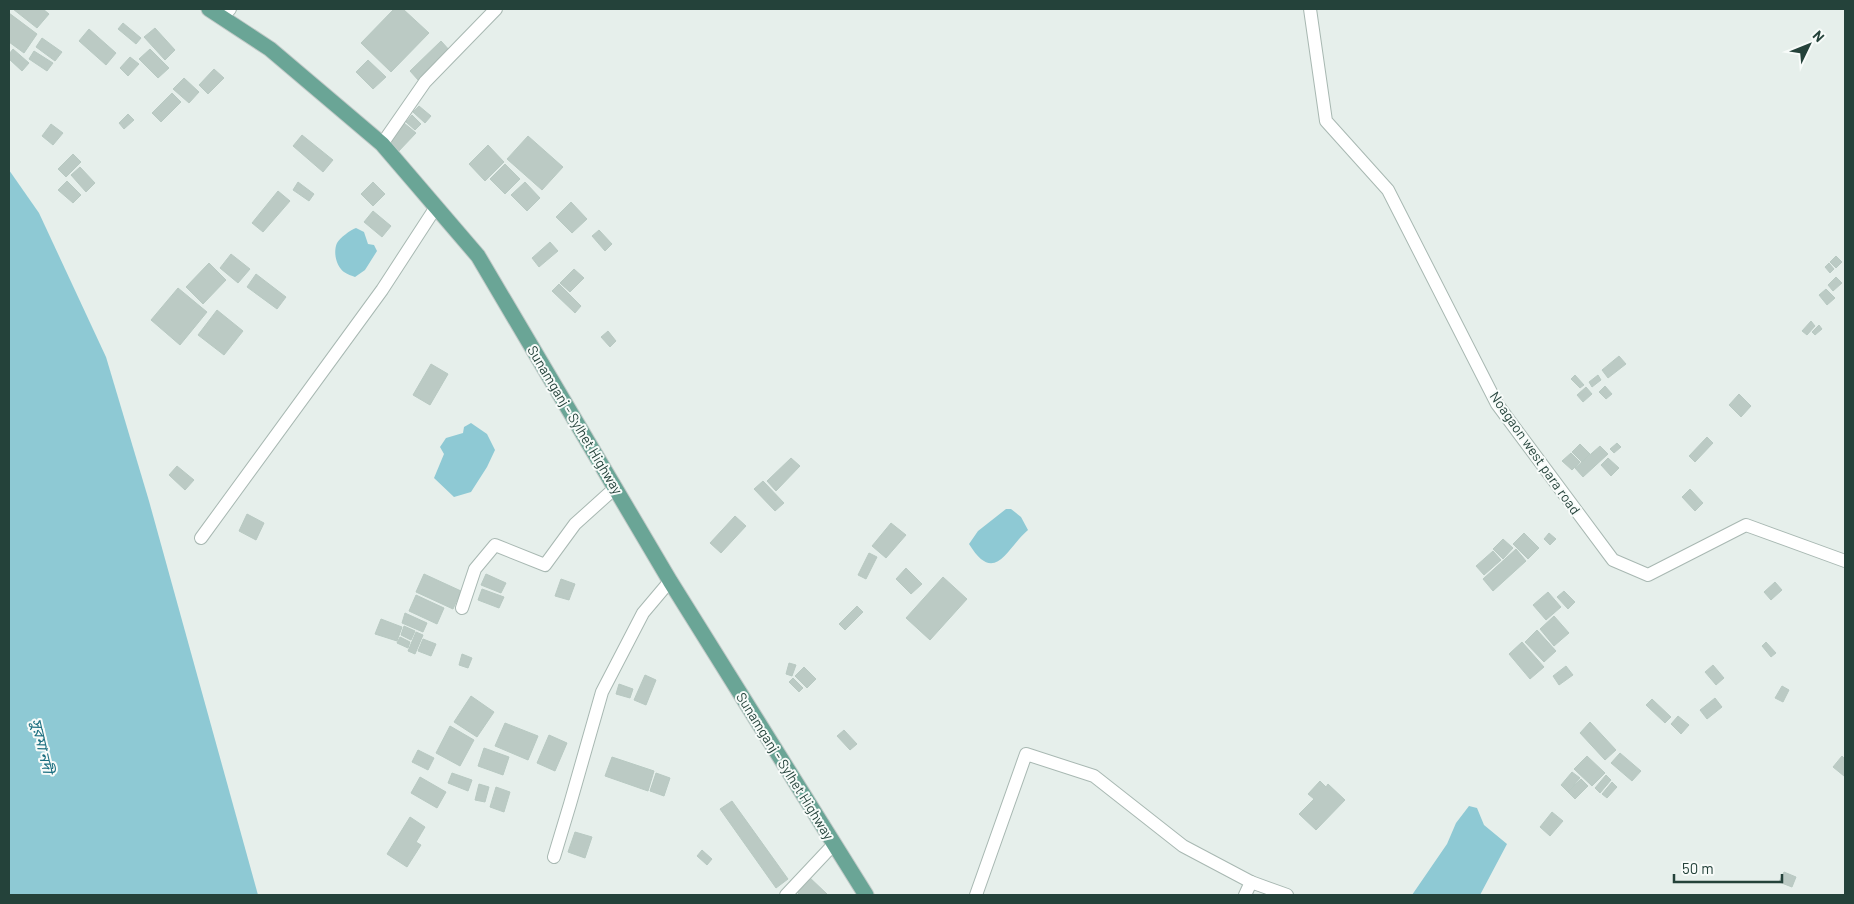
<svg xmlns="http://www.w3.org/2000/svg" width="1854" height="904" font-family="Barlow,'Noto Sans Bengali',sans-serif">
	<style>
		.water { fill: #8ec9d4 }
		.building { fill: #bbcac4; stroke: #b8c9c2 }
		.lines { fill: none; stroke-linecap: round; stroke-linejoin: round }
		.street-casing { stroke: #a8b8b2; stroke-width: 14 }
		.primary-casing { stroke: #c2cac8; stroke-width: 17 }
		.street { stroke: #fff; stroke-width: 12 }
		.primary { stroke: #6aa596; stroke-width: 15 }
		.labels { text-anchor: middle; stroke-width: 4; stroke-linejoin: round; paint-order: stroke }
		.street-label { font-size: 14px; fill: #24423a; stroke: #f7fbf9 }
		.water-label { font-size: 15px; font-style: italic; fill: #1c6f80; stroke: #f7fbf9 }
	</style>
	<rect width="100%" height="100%" fill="#e6efeb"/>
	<!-- water -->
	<g class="water">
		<path d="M9 170 39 213 106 357 149 501 258 895H9Z"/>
		<path d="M356 228 364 232 368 244 374 245 377 251 365 270 355 277C352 276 347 274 344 272 336 266 333 252 337 243 340 238 350 230 356 228Z"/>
		<path d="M471 423 487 434 495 450 487 467 471 492 454 497 434 478 444 454 440 447 446 438 463 433 464 427Z"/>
		<path d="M1006 509H1011L1021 517 1028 530C1006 549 995 586 969 544L978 531Z"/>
		<path d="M1469 806 1477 808 1484 825 1507 844 1480 895H1412L1447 844 1456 823Z"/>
	</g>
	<!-- building -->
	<g class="building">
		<path d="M13 9H43L49 14 37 28Z"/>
		<path d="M394 9H403L429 33 391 72 361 43Z"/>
		<path d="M9 13 37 34 24 53 9 42Z"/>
		<path d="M123 23 141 38 136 44 118 29Z"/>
		<path d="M155 28 175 50 165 60 144 37Z"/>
		<path d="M89 29 116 53 106 65 79 41Z"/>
		<path d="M42 38 62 52 55 61 36 47Z"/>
		<path d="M441 41 451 52 419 81 410 71Z"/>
		<path d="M13 49 29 63 22 71 9 59V54Z"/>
		<path d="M150 49 169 68 158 78 139 59Z"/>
		<path d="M34 51 53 63 47 71 29 59Z"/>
		<path d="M130 57 139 64 128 76 120 68Z"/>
		<path d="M368 60 386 77 373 89 356 72Z"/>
		<path d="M214 69 224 78 208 94 199 85Z"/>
		<path d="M184 78 199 92 189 103 173 89Z"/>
		<path d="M172 93 181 102 161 122 152 113Z"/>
		<path d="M419 106 431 116 425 123 413 112Z"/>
		<path d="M128 114 134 120 124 129 119 123Z"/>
		<path d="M412 115 421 124 415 130 406 122Z"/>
		<path d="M404 123 416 133 396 154 384 144Z"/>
		<path d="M51 124 63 133 53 145 42 136Z"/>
		<path d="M302 135 333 160 323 172 293 146Z"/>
		<path d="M528 136 563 167 542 190 507 159Z"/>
		<path d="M488 145 504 162 485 181 469 164Z"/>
		<path d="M73 154 81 162 66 177 58 169Z"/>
		<path d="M505 164 520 179 505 194 490 179Z"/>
		<path d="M80 167 95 183 86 192 71 175Z"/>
		<path d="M67 181 81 195 73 203 58 190Z"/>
		<path d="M298 182 314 194 309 201 293 190Z"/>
		<path d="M373 182 385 194 373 206 361 194Z"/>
		<path d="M525 182 540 198 527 211 511 195Z"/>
		<path d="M278 191 290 201 263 232 252 223Z"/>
		<path d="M571 202 587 219 572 233 556 217Z"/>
		<path d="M373 211 391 226 382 237 364 222Z"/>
		<path d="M599 230 612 244 605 251 592 236Z"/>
		<path d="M550 242 558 251 539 267 532 258Z"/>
		<path d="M231 254 250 269 238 283 220 268Z"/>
		<path d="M1836 256 1842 262 1836 268 1830 262Z"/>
		<path d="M209 263 226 280 203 304 186 287Z"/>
		<path d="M1829 263 1834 269 1830 273 1825 267Z"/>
		<path d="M574 269 584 278 570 292 560 283Z"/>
		<path d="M256 274 286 297 277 309 247 287Z"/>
		<path d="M1836 277 1842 283 1833 291 1828 285Z"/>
		<path d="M559 284 581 306 575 313 552 291Z"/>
		<path d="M178 288 207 312 180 345 151 320Z"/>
		<path d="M1826 289 1835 298 1827 305 1819 295Z"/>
		<path d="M217 310 243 331 224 355 198 335Z"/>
		<path d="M1811 321 1815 326 1807 335 1802 331Z"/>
		<path d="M1819 325 1822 329 1815 335 1812 332Z"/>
		<path d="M608 331 616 341 610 347 601 337Z"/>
		<path d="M1619 356 1626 364 1608 378 1602 370Z"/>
		<path d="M431 364 448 374 430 405 413 395Z"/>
		<path d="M1575 375 1584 385 1580 388 1571 379Z"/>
		<path d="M1598 375 1601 380 1592 387 1589 382Z"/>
		<path d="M1605 386 1612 394 1606 399 1599 392Z"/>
		<path d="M1586 387 1592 394 1583 402 1577 395Z"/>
		<path d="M1739 394 1751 406 1741 417 1729 405Z"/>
		<path d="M1707 437 1713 443 1695 462 1689 456Z"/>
		<path d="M1617 443 1621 447 1614 453 1610 449Z"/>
		<path d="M1580 444 1590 454 1582 462 1572 452Z"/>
		<path d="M1600 446 1608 454 1583 477 1575 468Z"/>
		<path d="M1571 453 1580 462 1572 470 1562 461Z"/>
		<path d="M791 458 800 466 776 491 767 481Z"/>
		<path d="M1608 458 1619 468 1611 476 1601 465Z"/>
		<path d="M177 466 194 480 185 490 169 475Z"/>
		<path d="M763 481 784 503 775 511 754 489Z"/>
		<path d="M1690 489 1703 503 1695 511 1682 497Z"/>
		<path d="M247 514 264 523 256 540 239 531Z"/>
		<path d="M735 516 746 526 721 553 710 543Z"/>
		<path d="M891 523 906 535 886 558 872 546Z"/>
		<path d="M1524 533 1539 548 1528 559 1513 544Z"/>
		<path d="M1549 533 1556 539 1550 545 1544 539Z"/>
		<path d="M1503 539 1513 548 1503 559 1493 549Z"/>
		<path d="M1516 549 1526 561 1493 591 1483 579Z"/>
		<path d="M1493 551 1501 560 1484 575 1476 566Z"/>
		<path d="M869 553 877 557 866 579 858 575Z"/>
		<path d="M906 568 922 584 911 594 896 579Z"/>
		<path d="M424 574 461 591 453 609 416 592Z"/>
		<path d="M486 574 506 583 501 593 481 585Z"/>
		<path d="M943 577 967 599 930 640 906 618Z"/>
		<path d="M561 579 575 584 569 600 555 596Z"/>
		<path d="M1775 582 1782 590 1771 600 1764 592Z"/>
		<path d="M482 589 504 597 499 608 478 600Z"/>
		<path d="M1564 591 1575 602 1568 609 1557 597Z"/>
		<path d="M1548 592 1561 607 1546 620 1533 605Z"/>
		<path d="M416 595 444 608 437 624 409 611Z"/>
		<path d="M857 606 863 612 845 630 839 624Z"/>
		<path d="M405 613 427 623 423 632 402 623Z"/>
		<path d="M1554 616 1569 633 1554 646 1540 629Z"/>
		<path d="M381 619 402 627 397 641 375 634Z"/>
		<path d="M404 626 415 631 411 640 401 635Z"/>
		<path d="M1537 630 1556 651 1544 662 1525 642Z"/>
		<path d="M416 632 423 635 415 654 408 651Z"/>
		<path d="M400 637 410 642 408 648 397 643Z"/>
		<path d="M423 639 436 644 431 656 418 651Z"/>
		<path d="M1522 642 1544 667 1530 679 1509 654Z"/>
		<path d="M1766 642 1776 653 1771 657 1762 646Z"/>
		<path d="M462 654 472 658 468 668 459 665Z"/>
		<path d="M789 663 796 665 792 676 786 674Z"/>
		<path d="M1713 665 1724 678 1716 685 1705 672Z"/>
		<path d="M1566 666 1573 675 1559 685 1553 676Z"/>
		<path d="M804 667 816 679 807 688 795 676Z"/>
		<path d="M645 675 656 680 646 705 634 700Z"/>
		<path d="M793 678 803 688 799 692 789 682Z"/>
		<path d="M619 684 633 689 630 698 616 694Z"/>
		<path d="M1782 686 1789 690 1783 702 1775 698Z"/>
		<path d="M471 696 494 712 477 737 454 722Z"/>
		<path d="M1715 698 1722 707 1707 719 1700 710Z"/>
		<path d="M1652 699 1671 717 1665 723 1646 705Z"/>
		<path d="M1678 716 1689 725 1681 734 1671 724Z"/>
		<path d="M1590 722 1616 750 1605 760 1580 733Z"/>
		<path d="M505 723 538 736 528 760 495 746Z"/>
		<path d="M450 726 474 740 460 766 436 753Z"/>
		<path d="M844 730 857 744 850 750 837 736Z"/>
		<path d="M549 735 567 743 555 771 537 763Z"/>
		<path d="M484 748 509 757 503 775 478 766Z"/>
		<path d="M418 750 434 758 428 770 412 762Z"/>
		<path d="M1620 753 1641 771 1632 781 1611 763Z"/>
		<path d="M1587 756 1605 773 1592 786 1574 769Z"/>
		<path d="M1842 756 1845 759 1844 776 1833 767Z"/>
		<path d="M612 757 654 771 648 791 605 776Z"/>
		<path d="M1572 772 1580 778 1568 792 1561 785Z"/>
		<path d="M452 773 472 780 468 791 448 783Z"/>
		<path d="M656 773 670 778 664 796 650 791Z"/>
		<path d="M1606 775 1611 780 1600 793 1595 788Z"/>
		<path d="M420 777 446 792 437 808 411 793Z"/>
		<path d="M1581 779 1588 786 1575 799 1568 792Z"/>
		<path d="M1320 781 1326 787 1328 784 1345 800 1316 830 1299 814 1314 799 1308 794Z"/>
		<path d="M1612 782 1617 787 1607 798 1602 794Z"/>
		<path d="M479 784 489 787 485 802 475 800Z"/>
		<path d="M496 787 510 792 504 812 490 807Z"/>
		<path d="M732 801 788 879 776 888 720 809Z"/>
		<path d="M1552 812 1563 821 1550 836 1540 827Z"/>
		<path d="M410 817 425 827 416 842 421 845 407 867 387 854Z"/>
		<path d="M575 832 592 837 585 858 568 852Z"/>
		<path d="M702 850 712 859 707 865 697 856Z"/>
		<path d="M1784 872 1796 877 1792 887 1779 882Z"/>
		<path d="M808 876 827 894 826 895H800L795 890Z"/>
	</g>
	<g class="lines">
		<!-- street casing -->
		<g class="street-casing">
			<g id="street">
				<path d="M1310 9 1326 121 1388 190 1497 404 1613 560 1648 575 1746 525 1845 561"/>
				<path d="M223 17 230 9"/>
				<path d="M382 144 425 82 496 9"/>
				<path d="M201 538 382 290 436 207"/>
				<path d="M462 608 475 569 495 545 545 565 575 524 615 488"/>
				<path d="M554 857 570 804 602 692 643 613 670 581"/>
				<path d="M786 895 834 844"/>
				<path d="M976 895 1026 754 1094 776 1183 846 1251 882"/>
				<path d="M1245 895 1251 882 1287 895"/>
			</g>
		</g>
		<!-- primary casing -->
		<g class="primary-casing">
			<path id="primary" d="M209 9 270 49 382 144 478 256 670 581 866 895"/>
		</g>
		<!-- street -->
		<use href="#street" class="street"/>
		<!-- primary -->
		<use href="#primary" class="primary"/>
	</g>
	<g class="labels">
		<!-- street labels -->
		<g class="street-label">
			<text transform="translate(575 420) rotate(59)" y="5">Sunamganj - Sylhet Highway</text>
			<text transform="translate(1535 453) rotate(55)" y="5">Noagaon west para road</text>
			<text transform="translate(785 766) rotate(58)" y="5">Sunamganj - Sylhet Highway</text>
		</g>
		<!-- water labels -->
		<g class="water-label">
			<text transform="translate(42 746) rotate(77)" y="5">সুরমা নদী</text>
		</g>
	</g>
	<!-- border -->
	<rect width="1854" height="904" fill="none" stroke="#24423a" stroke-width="20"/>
	<!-- north arrow -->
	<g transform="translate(1809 45) rotate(47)" stroke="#f7fbf9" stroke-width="4" paint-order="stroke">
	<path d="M0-4L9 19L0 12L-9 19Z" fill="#24423a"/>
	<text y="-8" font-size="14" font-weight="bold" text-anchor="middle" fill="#24423a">N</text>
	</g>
	<!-- scale -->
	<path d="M1674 874v8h108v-8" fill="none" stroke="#24423a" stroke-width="2.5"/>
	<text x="1682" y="874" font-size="15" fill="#24423a" stroke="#f7fbf9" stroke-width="4" paint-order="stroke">50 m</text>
</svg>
